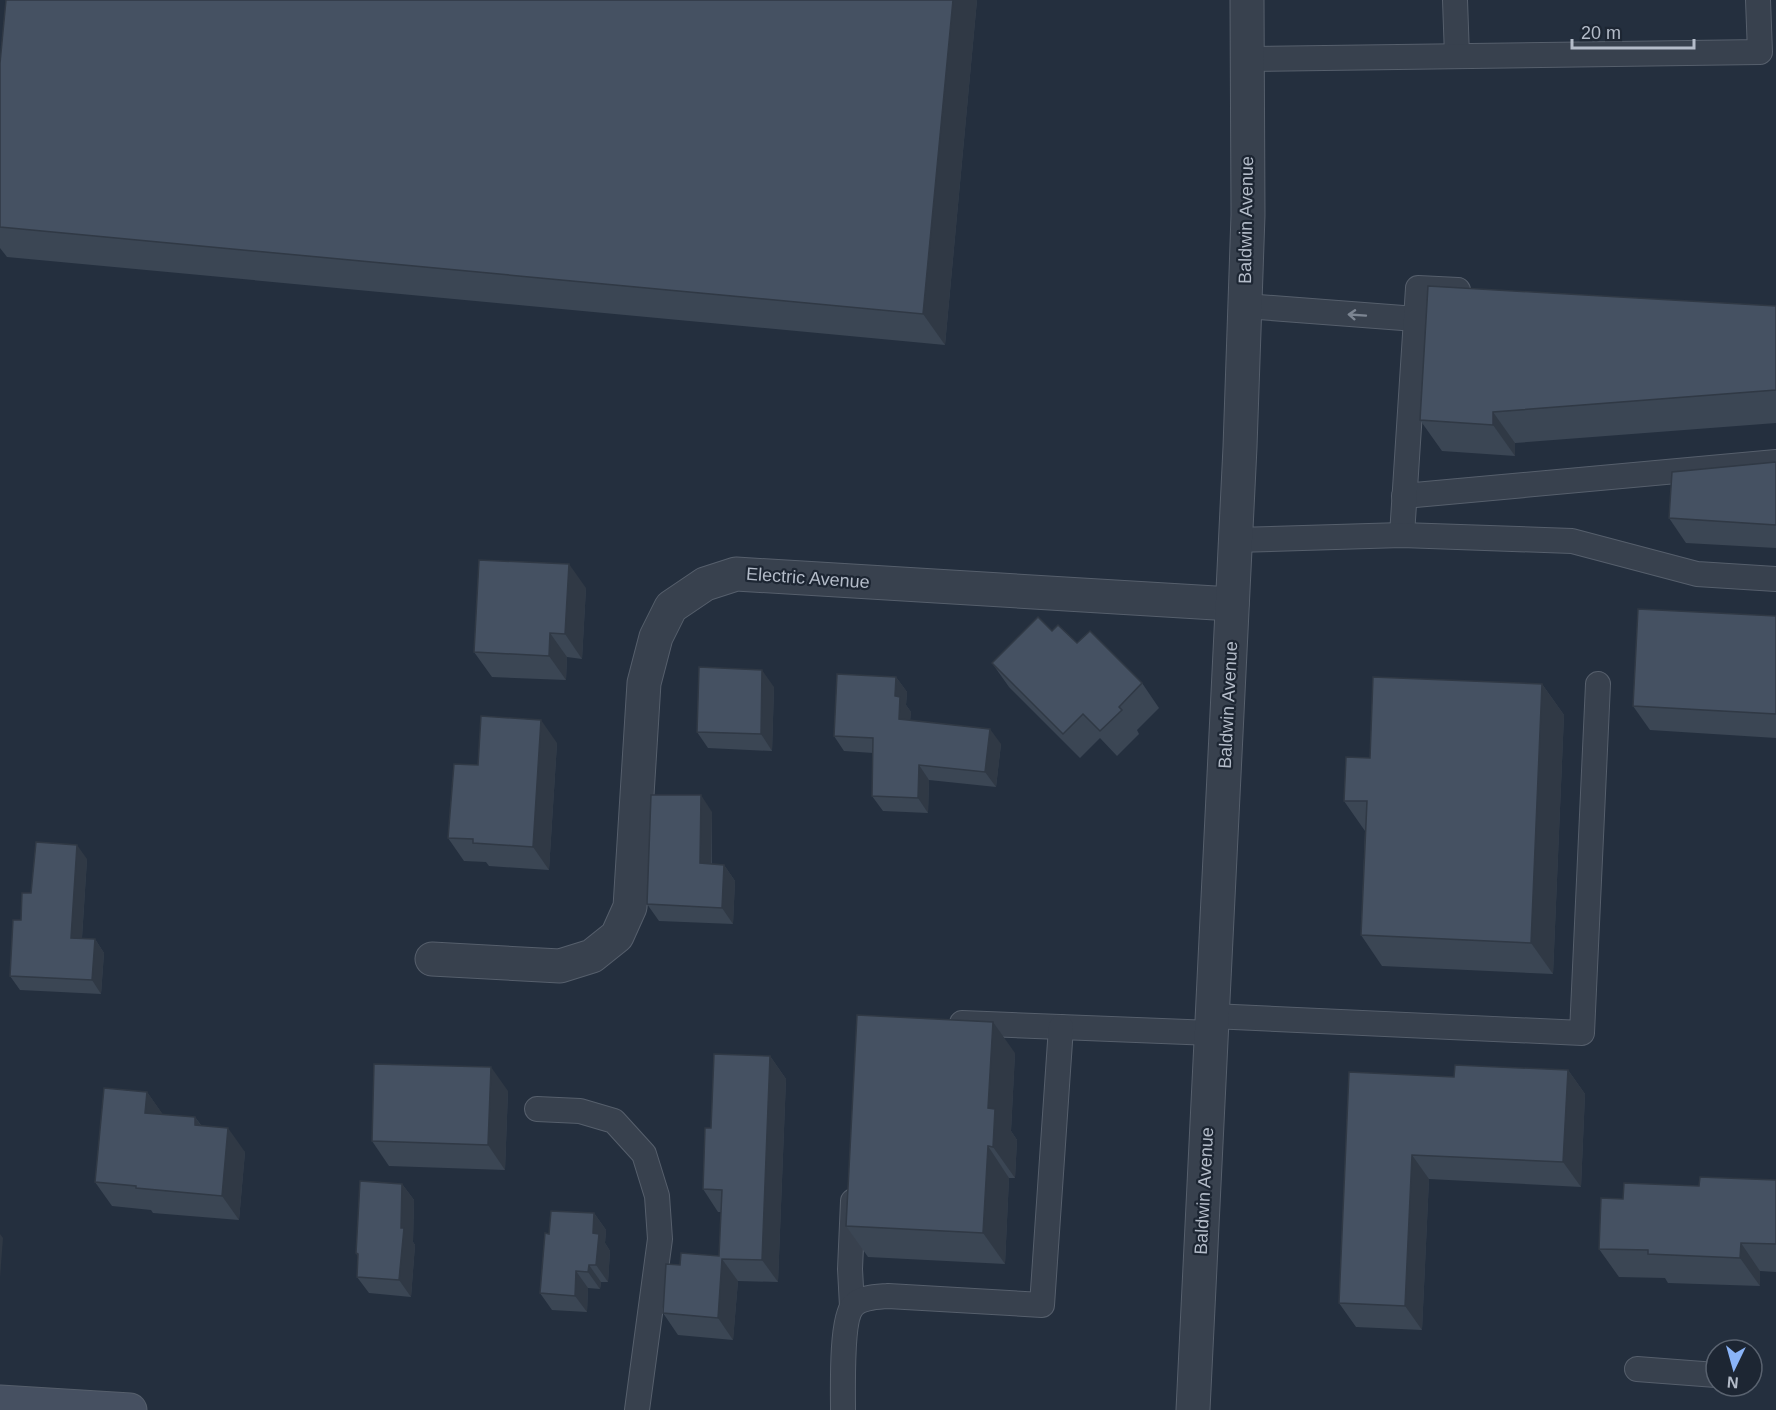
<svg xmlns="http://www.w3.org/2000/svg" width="1776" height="1410" font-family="Helvetica,sans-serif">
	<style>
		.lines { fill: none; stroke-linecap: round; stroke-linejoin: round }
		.service-casing { stroke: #565f6c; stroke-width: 26 }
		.minor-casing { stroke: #565f6c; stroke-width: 35 }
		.secondary-casing { stroke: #565f6c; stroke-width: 35 }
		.service { stroke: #38414e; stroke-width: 24 }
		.minor { stroke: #38414e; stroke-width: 33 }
		.secondary { stroke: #465061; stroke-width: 33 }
		.wall { fill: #3b4654 }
		.shaded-wall { fill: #303945 }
		.building { fill: #455162; stroke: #303945; stroke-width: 1.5 }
		.oneway { stroke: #7c8592 }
		.labels { text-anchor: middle; stroke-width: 4.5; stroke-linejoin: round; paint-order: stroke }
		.street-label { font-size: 18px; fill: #b4bcc9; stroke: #1d2633 }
	</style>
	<rect width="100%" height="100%" fill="#242f3e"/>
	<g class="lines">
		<!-- service casing -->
		<g class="service-casing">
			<g id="service">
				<path d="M1455 0 1457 56"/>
				<path d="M1247 59 1760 52 1758 0"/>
				<path d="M1245 306 1416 319"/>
				<path d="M1404 496 1776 462"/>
				<path d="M1402 535 1418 288 1458 290"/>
				<path d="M1235 540 1402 535 1572 541 1697 574 1776 579"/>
				<path d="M1212 1016 1582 1033 1598 684"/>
				<path d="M962 1023 1212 1033"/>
				<path d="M537 1109 580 1111 614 1121 644 1154 657 1196 660 1239 637 1410"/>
				<path d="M852 1306 850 1269 853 1201"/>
				<path d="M1637 1369 1716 1375"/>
				<path d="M843 1410C843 1390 841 1319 853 1306 861 1297 876 1297 888 1296L1042 1305 1061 1027"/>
			</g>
		</g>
		<!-- minor casing -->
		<g class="minor-casing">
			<g id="minor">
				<path d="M432 959 560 966 592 956 617 936 630 907 644 683 656 637 671 607 705 584 736 574 1232 604"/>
				<path d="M1193 1410 1240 447 1248 215 1247 0"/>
			</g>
		</g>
		<!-- secondary casing -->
		<g class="secondary-casing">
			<path id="secondary" d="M0 1402 130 1410"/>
		</g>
		<!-- service -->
		<use href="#service" class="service"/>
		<!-- minor -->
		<use href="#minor" class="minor"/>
		<!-- secondary -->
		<use href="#secondary" class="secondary"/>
	</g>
	<!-- wall -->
	<g class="wall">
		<path d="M977 0 945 345 7 257 0 248V63Z"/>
		<path d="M1776 306V423L1515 443V456L1442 451 1420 420Z"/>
		<path d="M1776 462V548L1686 543 1669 518Z"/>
		<path d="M586 588 582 659 567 657 566 680 492 677 474 652Z"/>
		<path d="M1776 616V738L1650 730 1633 706Z"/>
		<path d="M1052 631 1077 643 1142 683 1159 708 1137 730 1139 734 1117 756 1100 738 1080 758 1009 687 992 663Z"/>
		<path d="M896 677 907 692 906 705 911 712 910 720 1001 744 996 787 929 780 928 813 883 811 872 796 873 753 844 751 834 736Z"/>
		<path d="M1542 684 1564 715 1553 974 1382 966 1361 935 1365 831 1344 801 1370 758Z"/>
		<path d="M774 687 772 751 708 748 697 732Z"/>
		<path d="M557 743 549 870 489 866 486 862 464 861 448 838 478 765Z"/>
		<path d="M712 812V864L724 865 735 881 733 924 659 921 647 904Z"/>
		<path d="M87 859 82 938 95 939 104 953 101 994 20 990 10 976 21 920 31 893Z"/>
		<path d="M1015 1053 1011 1131 1017 1140 1015 1178H1009L1005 1264 868 1257 846 1226Z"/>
		<path d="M770 1056 786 1079 778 1282 738 1281 733 1340 678 1335 663 1313 680 1265 719 1256 721 1212H718L703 1189 711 1128Z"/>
		<path d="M1568 1070 1585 1094 1581 1187 1429 1179 1422 1330 1356 1327 1339 1303 1349 1072 1454 1077Z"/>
		<path d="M508 1091 505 1170 389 1166 372 1141Z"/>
		<path d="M147 1092 163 1115 195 1117 201 1125 245 1152 239 1220 153 1213 151 1210 112 1206 95 1182Z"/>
		<path d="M1776 1180V1272L1760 1271V1286L1668 1283 1665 1278 1619 1277 1599 1249 1623 1199 1699 1186Z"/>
		<path d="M402 1184 414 1200 413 1242 415 1245 411 1297 369 1293 357 1277 358 1257 356 1253Z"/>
		<path d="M594 1213 606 1230 605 1243 610 1251 608 1282H601L600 1289 588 1288 587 1312 552 1310 540 1293 549 1234Z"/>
	</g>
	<!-- shaded-wall -->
	<g class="shaded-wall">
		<path d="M953 0H977L945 345 923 314Z"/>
		<path d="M1493 412 1515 443V456L1493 425Z"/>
		<path d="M569 564 586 588 582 659 565 634Z"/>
		<path d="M550 633 567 657 566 680 549 656Z"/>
		<path d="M762 670 774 687 772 751 761 734Z"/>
		<path d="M896 677 907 692 906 705 911 712 909 734 899 719 895 696Z"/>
		<path d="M1542 684 1564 715 1553 974 1531 943Z"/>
		<path d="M541 720 557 743 549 870 533 847Z"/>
		<path d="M990 729 1001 744 996 787 985 772Z"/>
		<path d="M919 765 929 780 928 813 918 798Z"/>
		<path d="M701 795 712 812 711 880 700 863Z"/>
		<path d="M77 845 87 859 81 952 71 938Z"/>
		<path d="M724 865 735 881 733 924 722 908Z"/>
		<path d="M95 939 104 953 101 994 92 980Z"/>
		<path d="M993 1022 1015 1053 1011 1131 1017 1140 1015 1178 993 1147 988 1108Z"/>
		<path d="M770 1056 786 1079 778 1282 762 1260Z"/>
		<path d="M491 1067 508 1091 505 1170 488 1145Z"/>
		<path d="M1568 1070 1585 1094 1581 1187 1563 1162Z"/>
		<path d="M147 1092 164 1116 145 1113Z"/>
		<path d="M195 1117 212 1142 195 1125Z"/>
		<path d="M228 1128 245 1152 239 1220 222 1196Z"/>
		<path d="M988 1146 1009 1178 1005 1264 983 1233Z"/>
		<path d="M1412 1155 1429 1179 1422 1330 1405 1306Z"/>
		<path d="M402 1184 414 1200 413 1242 415 1245 411 1297 399 1280Z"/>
		<path d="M594 1213 606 1230 605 1243 610 1251 608 1282 596 1265 593 1233Z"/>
		<path d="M0 1234 3 1238 0 1278Z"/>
		<path d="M1741 1243 1760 1271V1286L1740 1258Z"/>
		<path d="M722 1259 738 1281 733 1340 718 1318Z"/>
		<path d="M589 1265 601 1282 600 1289 588 1272Z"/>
		<path d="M576 1271 588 1288 587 1312 575 1296Z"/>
	</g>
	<!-- building -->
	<g class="building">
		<path d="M6 0H953L923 314 0 227V63Z"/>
		<path d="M1428 286 1776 306V390L1493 412V425L1420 420Z"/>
		<path d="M1776 462V525L1669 518 1672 472Z"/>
		<path d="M479 560 569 564 565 634 550 633 549 656 474 652Z"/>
		<path d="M1638 609 1776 616V714L1633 706Z"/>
		<path d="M1038 617 1052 631 1058 625 1077 643 1090 631 1142 683 1119 707 1122 710 1100 731 1083 714 1063 734 992 663Z"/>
		<path d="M699 667 762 670 761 734 697 732Z"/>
		<path d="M837 674 896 677 895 696 900 697 899 719 990 729 985 772 919 765 918 798 872 796 873 738 834 736Z"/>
		<path d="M1373 677 1542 684 1531 943 1361 935 1367 801H1344L1346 757 1370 758Z"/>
		<path d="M481 716 541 720 533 847 473 843V839L448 838 454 764 478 765Z"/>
		<path d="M651 795H701L700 863 724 865 722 908 647 904Z"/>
		<path d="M36 842 77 845 71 938 95 939 92 980 10 976 13 920H21L22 893H31Z"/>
		<path d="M857 1015 993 1022 988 1108 995 1109 993 1147 988 1146 983 1233 846 1226Z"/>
		<path d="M714 1054 770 1056 762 1260 722 1259 718 1318 663 1313 666 1264 680 1265 681 1253 719 1256 722 1190 703 1189 705 1128H711Z"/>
		<path d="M374 1064 491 1067 488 1145 372 1141Z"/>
		<path d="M1455 1065 1568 1070 1563 1162 1412 1155 1405 1306 1339 1303 1349 1072 1454 1077Z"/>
		<path d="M104 1088 147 1092 145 1113 195 1117V1125L228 1128 222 1196 136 1188V1186L95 1182Z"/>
		<path d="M1700 1177 1776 1180V1244L1741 1243 1740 1258 1648 1254V1250L1599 1249 1601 1198 1623 1199 1624 1183 1699 1186Z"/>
		<path d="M360 1181 402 1184 401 1228H404L399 1280 357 1277 358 1254 356 1253Z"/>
		<path d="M551 1211 594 1213 593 1233 599 1234 596 1265H589L588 1272 576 1271 575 1296 540 1293 545 1233 549 1234Z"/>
	</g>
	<!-- one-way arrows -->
	<defs><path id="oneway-shaft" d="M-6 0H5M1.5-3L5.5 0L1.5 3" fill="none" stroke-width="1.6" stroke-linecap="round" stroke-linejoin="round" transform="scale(1.5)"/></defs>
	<use class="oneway" href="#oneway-shaft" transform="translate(1357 315) rotate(-176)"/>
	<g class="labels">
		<!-- street labels -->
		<g class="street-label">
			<text transform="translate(1246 220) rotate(-89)" y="6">Baldwin Avenue</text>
			<text transform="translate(808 578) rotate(4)" y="6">Electric Avenue</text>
			<text transform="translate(1228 705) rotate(-87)" y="6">Baldwin Avenue</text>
			<text transform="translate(1204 1191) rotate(-87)" y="6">Baldwin Avenue</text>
		</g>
	</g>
	<!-- north arrow -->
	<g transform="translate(1734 1368) rotate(185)"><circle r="28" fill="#1d2633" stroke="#59626f" stroke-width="1.5"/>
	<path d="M0-4.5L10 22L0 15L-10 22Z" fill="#8ab4f8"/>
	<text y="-9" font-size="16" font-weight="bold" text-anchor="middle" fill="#b4bcc9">N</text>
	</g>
	<!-- scale -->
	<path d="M1572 39v9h122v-9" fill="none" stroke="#b4bcc9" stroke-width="3"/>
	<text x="1581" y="39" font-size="18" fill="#b4bcc9" stroke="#1d2633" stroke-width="4.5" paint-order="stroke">20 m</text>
</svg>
